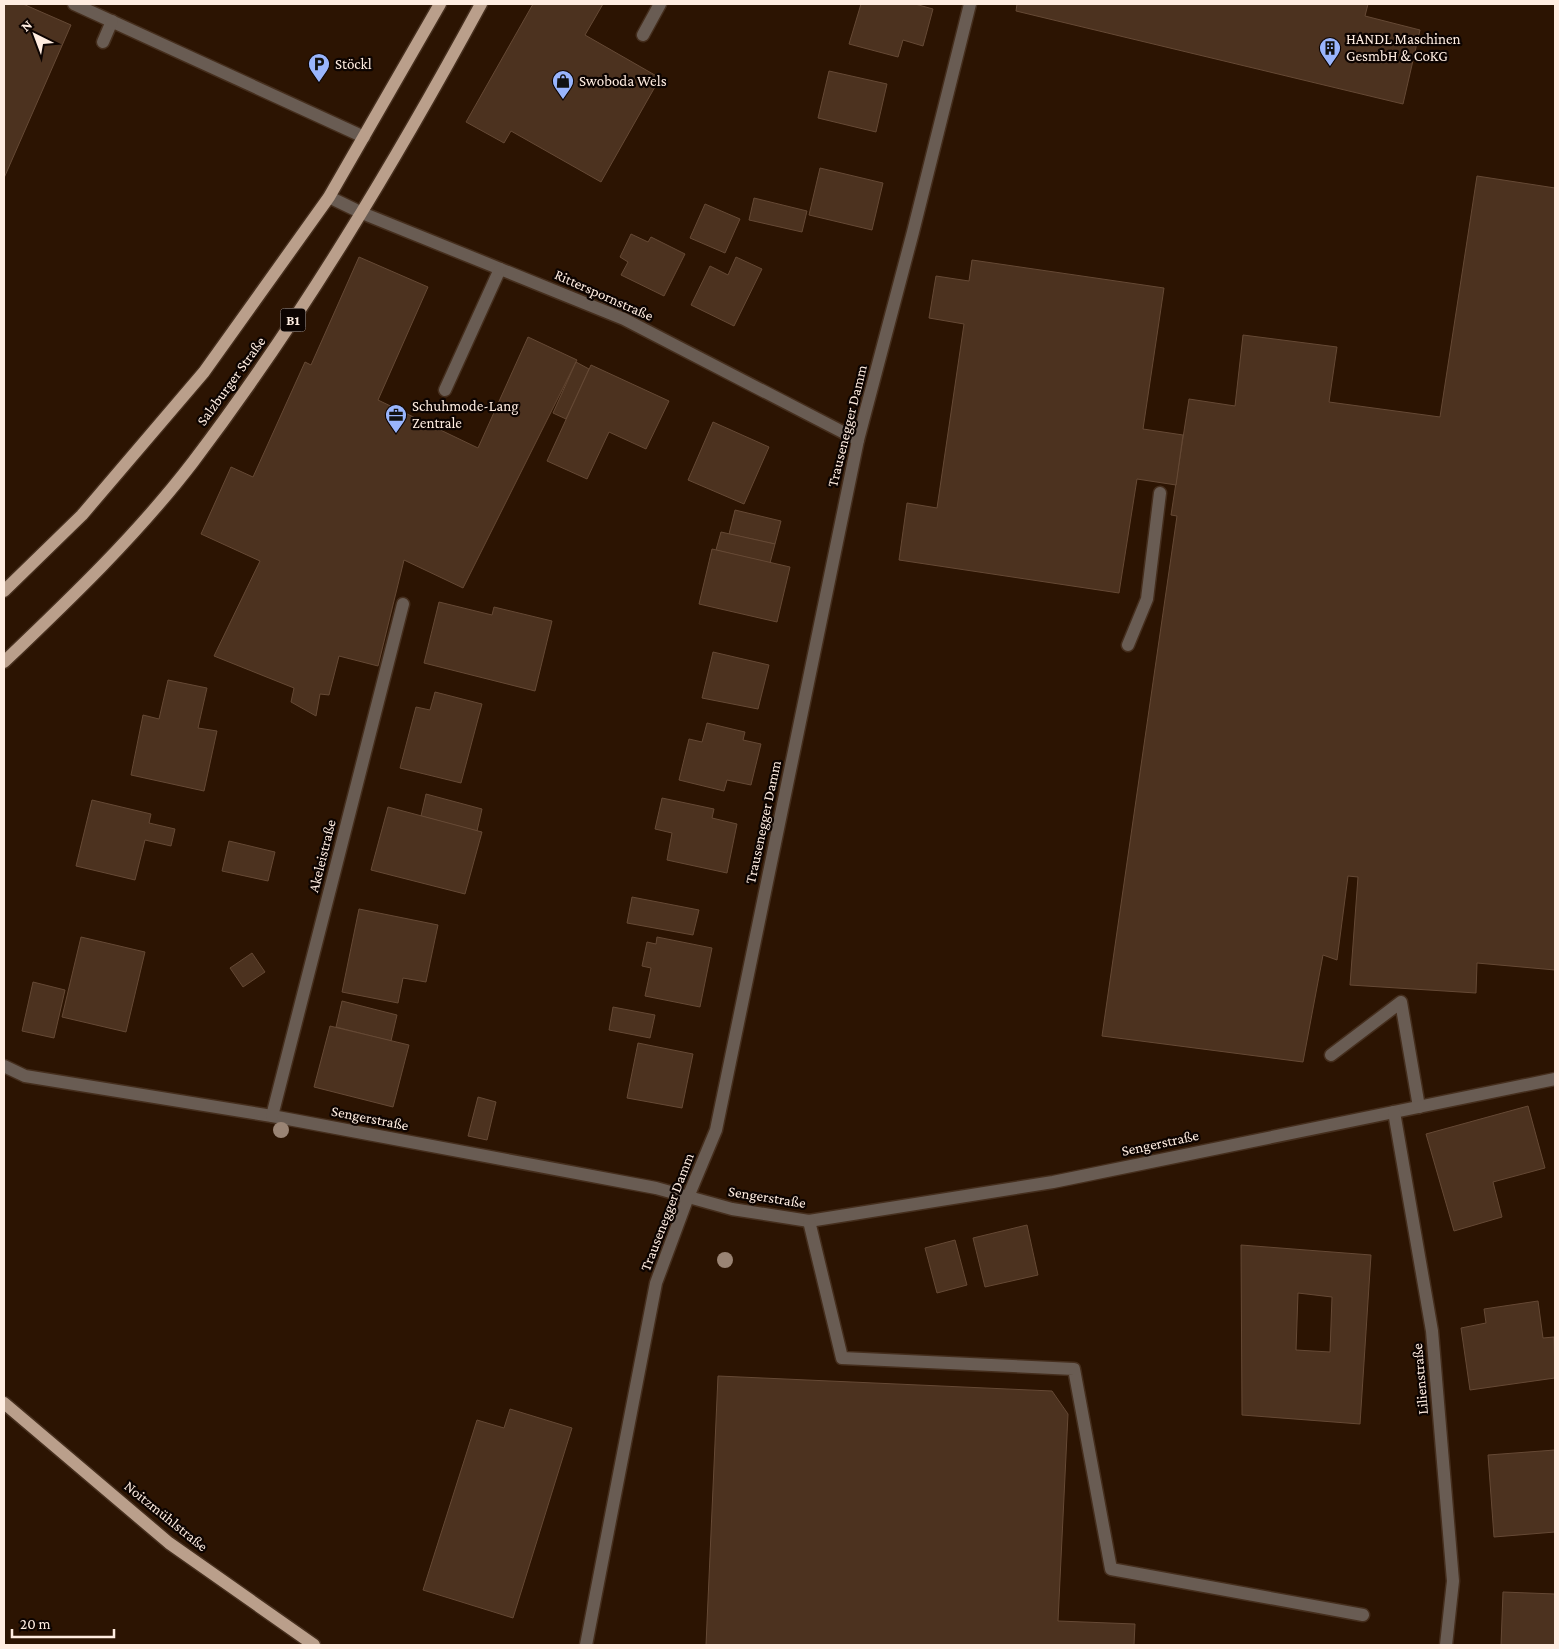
<svg xmlns="http://www.w3.org/2000/svg" width="1559" height="1649" font-family="'Crimson Pro',serif">
	<style>
		.building { fill: #4c321f; stroke: #654935; fill-rule: evenodd }
		.lines { fill: none; stroke-linecap: round; stroke-linejoin: round }
		.minor-casing { stroke: #452e1d; stroke-width: 15 }
		.major-casing { stroke: #452e1d; stroke-width: 15 }
		.minor { stroke: #695c53; stroke-width: 12 }
		.major { stroke: #ba9f8b; stroke-width: 12 }
		.tree { fill: #9a8474 }
		.labels { text-anchor: middle; stroke-width: 4.5; stroke-linejoin: round; paint-order: stroke }
		.shield { fill: #0d0401; stroke: #b6a79e; stroke-width: 1 }
		.shield-label { font-size: 14px; font-weight: bold; fill: #ffede1 }
		.poi-label { font-size: 15px; fill: #ffede1; stroke: #0d0401; text-anchor: start }
		.street-label { font-size: 15px; fill: #ffede1; stroke: #0d0401 }
	</style>
	<rect width="100%" height="100%" fill="#2c1402"/>
	<!-- building -->
	<g class="building">
		<path d="M4 4H23L71 25 4 178Z"/>
		<path d="M533 4H603L585 35 660 78 601 182 511 131 504 143 466 122Z"/>
		<path d="M861 4H915L933 9 923 46 903 40 898 57 849 44Z"/>
		<path d="M1017 4H1368L1365 16 1420 30 1403 104 1016 11Z"/>
		<path d="M829 71 887 84 876 132 818 118Z"/>
		<path d="M820 168 883 183 872 230 809 215Z"/>
		<path d="M1477 176 1555 188V970L1477 963 1476 993 1350 985 1358 877 1348 876 1337 960 1323 955 1303 1062 1102 1036 1177 516 1171 515 1189 399 1235 406 1243 335 1337 347 1329 402 1440 417Z"/>
		<path d="M754 198 807 211 802 232 749 220Z"/>
		<path d="M705 204 740 219 725 253 690 238Z"/>
		<path d="M631 234 648 242 651 237 685 254 664 296 621 275 628 262 620 257Z"/>
		<path d="M359 257 428 287 378 400 478 448 528 337 577 360 463 588 404 560 378 666 339 656 329 695 320 694 316 716 291 702 294 688 214 656 260 561 201 534 231 467 253 477 305 362 311 365Z"/>
		<path d="M736 257 762 269 734 326 691 305 710 266 728 275Z"/>
		<path d="M972 260 1164 288 1143 429 1183 435 1176 485 1137 479 1119 593 899 560 907 503 937 508 964 324 929 318 936 276 969 281Z"/>
		<path d="M576 362 589 369 566 419 553 413Z"/>
		<path d="M591 365 669 401 646 449 609 432 587 479 547 461Z"/>
		<path d="M713 422 769 447 744 504 688 480Z"/>
		<path d="M735 510 781 521 775 544 729 534Z"/>
		<path d="M721 532 775 544 770 563 716 550Z"/>
		<path d="M712 549 790 567 777 622 699 604Z"/>
		<path d="M439 602 492 615 494 607 552 621 535 691 424 663Z"/>
		<path d="M713 652 769 665 758 709 702 698Z"/>
		<path d="M168 680 207 688 198 728 217 731 204 791 131 775 143 715 159 719Z"/>
		<path d="M435 692 482 704 461 783 400 768 416 707 430 710Z"/>
		<path d="M707 723 745 732 743 740 761 744 751 785 727 780 724 791 679 780 689 739 702 742Z"/>
		<path d="M426 794 482 809 477 831 421 816Z"/>
		<path d="M662 798 714 809 712 818 737 824 727 873 667 860 672 833 655 829Z"/>
		<path d="M92 800 151 814 149 823 175 829 171 846 145 840 135 880 76 866Z"/>
		<path d="M388 807 482 832 465 894 371 870Z"/>
		<path d="M229 841 275 852 268 881 222 871Z"/>
		<path d="M632 897 699 910 693 935 627 923Z"/>
		<path d="M359 909 438 925 426 982 403 978 398 1003 342 992Z"/>
		<path d="M81 937 145 952 126 1032 62 1017Z"/>
		<path d="M657 937 712 948 700 1007 645 996 651 968 642 966 647 942 656 944Z"/>
		<path d="M252 953 265 972 243 987 230 968Z"/>
		<path d="M33 982 65 990 54 1038 22 1031Z"/>
		<path d="M342 1001 397 1015 391 1041 336 1027Z"/>
		<path d="M613 1007 655 1015 650 1038 609 1030Z"/>
		<path d="M330 1026 409 1045 393 1107 314 1087Z"/>
		<path d="M638 1043 693 1054 682 1108 627 1098Z"/>
		<path d="M478 1097 496 1102 487 1140 468 1136Z"/>
		<path d="M1528 1106 1545 1168 1493 1182 1502 1217 1454 1231 1426 1134Z"/>
		<path d="M1027 1225 1038 1275 985 1287 973 1238Z"/>
		<path d="M955 1240 967 1285 937 1293 925 1248Z"/>
		<path d="M1241 1245 1371 1255 1360 1424 1242 1415ZM1298 1293 1332 1297 1330 1352 1296 1350Z"/>
		<path d="M1538 1301 1543 1338 1554 1337 1555 1378 1470 1390 1461 1328 1486 1323 1484 1309Z"/>
		<path d="M718 1376 1052 1391 1068 1414 1058 1621 1135 1624 1134 1645H706Z"/>
		<path d="M510 1409 572 1428 513 1618 423 1590 477 1420 504 1428Z"/>
		<path d="M1555 1450V1532L1494 1537 1488 1455Z"/>
		<path d="M1503 1592 1555 1594V1645H1501Z"/>
	</g>
	<g class="lines">
		<!-- minor casing -->
		<g class="minor-casing">
			<g id="minor">
				<path d="M74 4 364 137"/>
				<path d="M643 35 660 4"/>
				<path d="M103 42 112 21"/>
				<path d="M329 197 362 213 624 319 858 440"/>
				<path d="M445 390 500 269"/>
				<path d="M1128 645 1147 599 1160 493"/>
				<path d="M1331 1055 1401 1002 1419 1107"/>
				<path d="M4 1066 25 1076 272 1116 656 1188 732 1209 809 1221 1053 1182 1555 1079"/>
				<path d="M1394 1112 1432 1331 1453 1581 1446 1645"/>
				<path d="M272 1116 403 604"/>
				<path d="M809 1221 842 1358 1074 1369 1111 1569 1363 1615"/>
				<path d="M586 1645 656 1283 688 1197 716 1130 858 440 913 232 970 4"/>
			</g>
		</g>
		<!-- major casing -->
		<g class="major-casing">
			<g id="major">
				<path d="M4 591 82 515 204 372 329 197 440 4"/>
				<path d="M4 662C70 599 137 535 193 462 302 318 395 162 481 4"/>
				<path d="M4 1403 169 1543 314 1645"/>
			</g>
		</g>
		<!-- minor -->
		<use href="#minor" class="minor"/>
		<!-- major -->
		<use href="#major" class="major"/>
	</g>
	<!-- trees -->
	<g class="tree">
		<circle cx="281" cy="1130" r="8"/>
		<circle cx="725" cy="1260" r="8"/>
	</g>
	<!-- icons -->
	<defs>
		<g id="building-pin" transform="scale(1.125)"><path d="M0 17L-7.5 6A9.5 9.5 0 1 1 7.5 6Z" fill="#99b5fd" stroke="#0d0401"/><path d="M-4-6H4V6H1V3H-1V6H-4ZM-2.5-4.3h1.7v1.8h-1.7ZM.8-4.3h1.7v1.8H.8ZM-2.5-1h1.7V.8h-1.7ZM.8-1h1.7V.8H.8Z" fill="#111"/></g>
		<g id="parking-pin" transform="scale(1.125)"><path d="M0 17L-7.5 6A9.5 9.5 0 1 1 7.5 6Z" fill="#99b5fd" stroke="#0d0401"/><path d="M-3.5-5.5H1a3.5 3.5 0 0 1 0 7H-1V5.5H-3.5ZM-1-3.4V-.6H.8a1.4 1.4 0 0 0 0-2.8Z" fill="#111"/></g>
		<g id="shop-pin" transform="scale(1.125)"><path d="M0 17L-7.5 6A9.5 9.5 0 1 1 7.5 6Z" fill="#99b5fd" stroke="#0d0401"/><path d="M-5-2.5h2.3a2.7 3.5 0 0 1 5.4 0H5L5.5 6h-11ZM-1.5-2.5h3a1.5 2.3 0 0 0-3 0Z" fill="#111"/></g>
		<g id="office-pin" transform="scale(1.125)"><path d="M0 17L-7.5 6A9.5 9.5 0 1 1 7.5 6Z" fill="#99b5fd" stroke="#0d0401"/><path d="M-6-3h4V-5.5h4V-3h4V5H-6ZM-1-4.5V-3h2v-1.5ZM-6 0V1H6V0Z" fill="#111"/></g>
	</defs>
	<g fill-rule="evenodd">
		<use href="#building-pin" x="1330" y="48"/>
		<use href="#parking-pin" x="319" y="64"/>
		<use href="#shop-pin" x="563" y="81"/>
		<use href="#office-pin" x="396" y="415"/>
	</g>
	<g class="labels">
		<!-- shield labels -->
		<rect class="shield" x="280.5" y="308.5" width="25" height="23" rx="4"/>
		<g class="shield-label">
			<text x="293" y="325">B1</text>
		</g>
		<!-- poi labels -->
		<g class="poi-label">
			<text x="1346" y="44">HANDL Maschinen<tspan x="1346" dy="17">GesmbH &amp; CoKG</tspan></text>
			<text x="335" y="69">Stöckl</text>
			<text x="579" y="86">Swoboda Wels</text>
			<text x="412" y="411">Schuhmode-Lang<tspan x="412" dy="17">Zentrale</tspan></text>
		</g>
		<!-- street labels -->
		<g class="street-label">
			<text transform="translate(604 295) rotate(24)" y="5">Ritterspornstraße</text>
			<text transform="translate(231 381) rotate(-54)" y="5">Salzburger Straße</text>
			<text transform="translate(847 426) rotate(-76)" y="5">Trausenegger Damm</text>
			<text transform="translate(763 822) rotate(-78)" y="5">Trausenegger Damm</text>
			<text transform="translate(322 856) rotate(-76)" y="5">Akeleistraße</text>
			<text transform="translate(370 1118) rotate(11)" y="5">Sengerstraße</text>
			<text transform="translate(1160 1143) rotate(-12)" y="5">Sengerstraße</text>
			<text transform="translate(767 1197) rotate(9)" y="5">Sengerstraße</text>
			<text transform="translate(667 1212) rotate(-69)" y="5">Trausenegger Damm</text>
			<text transform="translate(1420 1379) rotate(-95)" y="5">Lilienstraße</text>
			<text transform="translate(166 1516) rotate(39)" y="5">Noitzmühlstraße</text>
		</g>
	</g>
	<!-- border -->
	<rect width="1559" height="1649" fill="none" stroke="#ffede1" stroke-width="10"/>
	<!-- north arrow -->
	<g transform="translate(35 35) rotate(318)" stroke="#0d0401" stroke-width="4" paint-order="stroke">
	<path d="M0-4L9 19L0 12L-9 19Z" fill="#ffede1"/>
	<text y="-8" font-size="14" font-weight="bold" text-anchor="middle" fill="#ffede1">N</text>
	</g>
	<!-- scale -->
	<path d="M12 1629v8h102v-8" fill="none" stroke="#ffede1" stroke-width="2.5"/>
	<text x="20" y="1629" font-size="15" fill="#ffede1" stroke="#0d0401" stroke-width="4" paint-order="stroke">20 m</text>
</svg>
